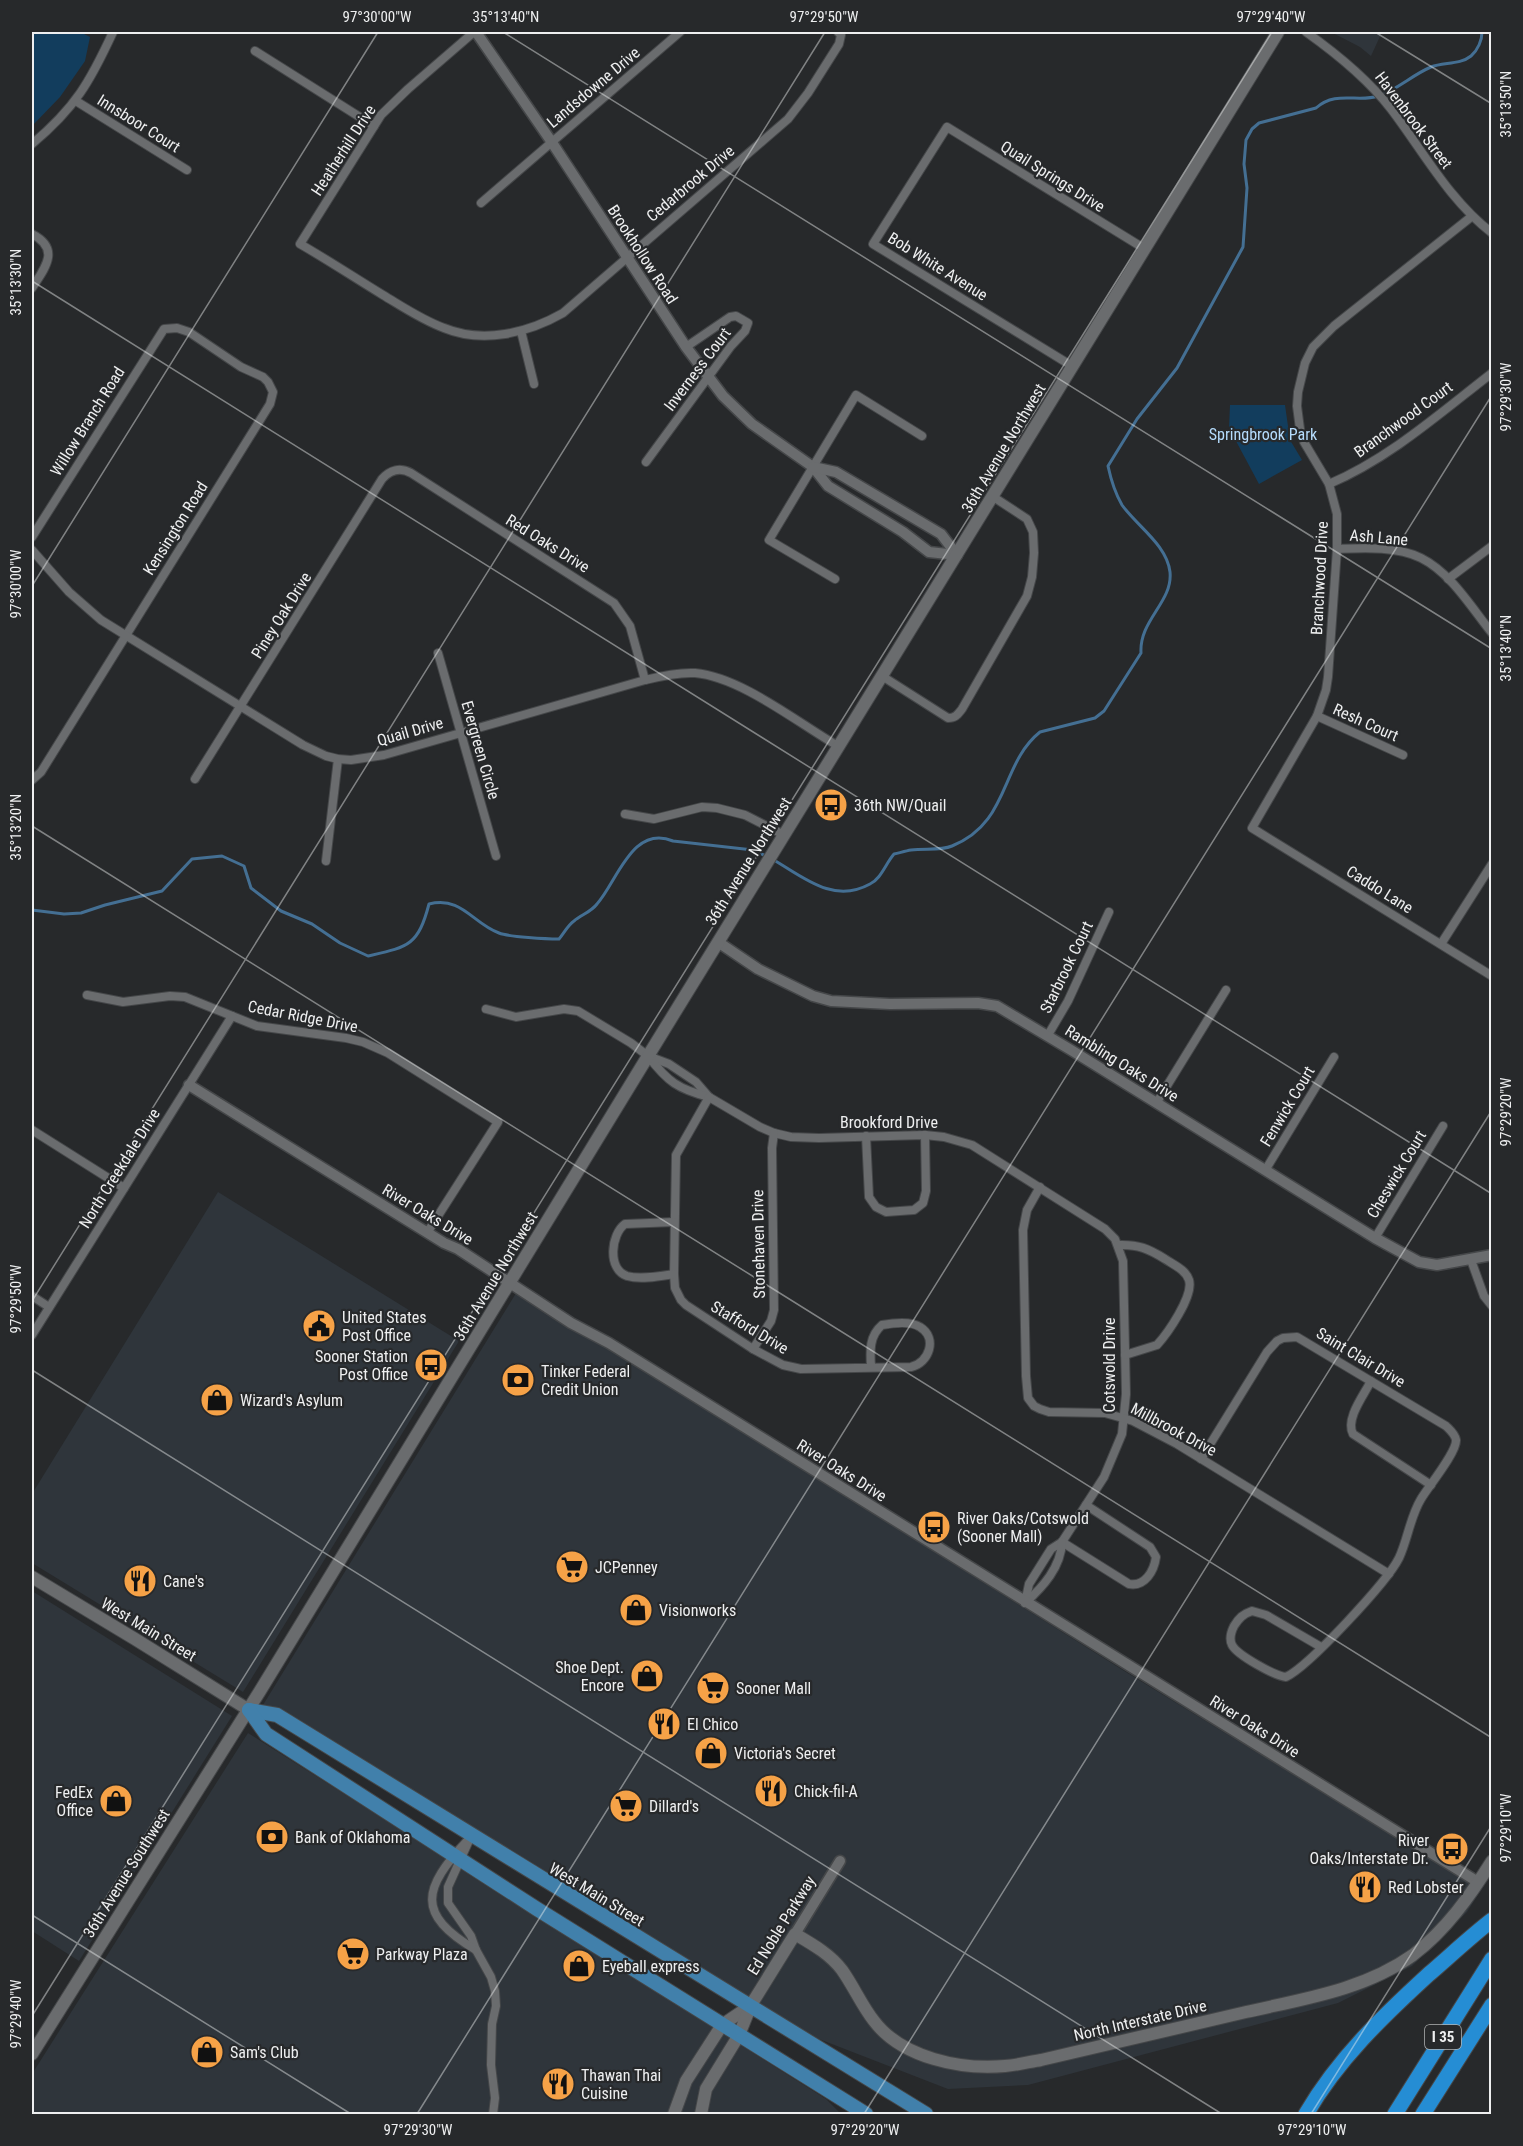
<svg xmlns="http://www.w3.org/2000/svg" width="1523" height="2146" font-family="'Roboto Condensed',sans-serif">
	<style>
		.built { fill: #2f353b }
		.green { fill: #123d5d }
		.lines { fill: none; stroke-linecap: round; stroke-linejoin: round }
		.stream { stroke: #446f93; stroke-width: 3 }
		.minor-casing { stroke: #454749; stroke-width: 10 }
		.tertiary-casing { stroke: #454749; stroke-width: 13 }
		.secondary-casing { stroke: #454749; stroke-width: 14 }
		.primary-casing { stroke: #454749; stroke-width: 16 }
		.motorway-casing { stroke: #454749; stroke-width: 17 }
		.minor { stroke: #6a6c6e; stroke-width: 8 }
		.tertiary { stroke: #6a6c6e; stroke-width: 10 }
		.secondary { stroke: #6a6c6e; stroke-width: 12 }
		.primary { stroke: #4180ab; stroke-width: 14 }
		.motorway { stroke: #258dd4; stroke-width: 15 }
		.ticks { fill: none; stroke: #eeeff0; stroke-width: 1.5; stroke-opacity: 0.45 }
		.labels { text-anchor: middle; stroke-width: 4.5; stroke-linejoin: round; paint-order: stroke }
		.shield { fill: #27292b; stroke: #b2b4b5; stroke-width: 1.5 }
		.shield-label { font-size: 15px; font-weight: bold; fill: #eeeff0 }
		.street-label { font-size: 16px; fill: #eeeff0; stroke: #27292b }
		.park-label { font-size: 16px; fill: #b5dcfd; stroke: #27292b }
		.poi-label { font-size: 16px; fill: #eeeff0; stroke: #27292b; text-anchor: start }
		.neatline { fill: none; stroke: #eeeff0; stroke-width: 2 }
		.ticks-label { font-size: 15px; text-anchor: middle; fill: #eeeff0 }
	</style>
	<rect width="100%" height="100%" fill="#27292b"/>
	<!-- built -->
	<g class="built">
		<path d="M1331 32H1382L1371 56 1360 47Z"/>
		<path d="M218 1192 459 1341 243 1692 32 1563V1494Z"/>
		<path d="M518 1290 1126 1672 1481 1890 1467 1912 1412 1966 1338 2003 1028 2085 948 2089 819 2039 652 1950 473 1832 263 1705Z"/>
		<path d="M32 1591 232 1716 79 1961 32 1931Z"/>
		<path d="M248 1733 826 2099 841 2114H32V2074Z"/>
	</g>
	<!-- green -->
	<g class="green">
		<path d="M32 32H80L90 37 85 61 60 97 32 126Z"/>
		<path d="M1230 405H1285L1290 440 1302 460 1259 484 1229 428Z"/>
	</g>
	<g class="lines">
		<!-- stream -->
		<g class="stream">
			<path d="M774 860C804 878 834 904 870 884 881 879 886 863 894 854 899 853 905 851 911 850 925 848 940 851 952 846 1010 823 1000 764 1040 732L1095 718 1104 711 1141 653C1139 620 1173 602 1170 572 1167 545 1137 526 1122 505 1115 493 1111 480 1108 466L1137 419 1177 368 1243 247 1247 188 1244 164 1246 140 1252 129 1259 123 1316 108C1336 90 1358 103 1378 96 1397 90 1412 75 1431 67 1443 62 1460 65 1471 56 1478 50 1482 40 1482 32"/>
			<path d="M32 910 64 914 81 913 105 905 162 891 192 859 222 856 244 866 251 888 281 911 312 924 340 943 368 956C408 947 418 946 429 904 462 896 472 923 499 933 509 937 547 939 559 939 564 933 568 925 574 921 581 915 591 912 597 904 617 882 632 824 673 841L753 850 768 857"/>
		</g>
		<!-- minor casing -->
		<g class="minor-casing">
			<g id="minor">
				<path d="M474 32 408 89 381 115 300 244C328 260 355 278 383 295 403 307 422 320 444 328 483 344 528 333 563 313L788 119 808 93 839 44 841 35 838 32"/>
				<path d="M1306 32C1337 54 1367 78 1391 109 1423 151 1449 200 1492 233"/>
				<path d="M255 51 374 126"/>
				<path d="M76 101 187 170"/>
				<path d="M32 144C75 108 90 82 113 32"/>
				<path d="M481 203 680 32"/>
				<path d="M1471 217 1334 326 1313 347 1305 363 1298 392 1297 406 1300 429 1304 442 1329 484 1337 514V549L1328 677 1326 690 1317 716 1252 828 1492 976"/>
				<path d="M32 234C61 249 45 268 32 288"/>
				<path d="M521 331 534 384"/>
				<path d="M1072 366 873 244 947 127 1145 249"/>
				<path d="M646 462 731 346 745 331 748 323 736 316 730 317 686 347"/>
				<path d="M1329 484C1390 458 1440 413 1492 373"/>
				<path d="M32 537 164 329 177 328 189 332 241 367 263 377 268 382 273 392 270 404 41 772 32 780"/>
				<path d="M1337 549C1363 548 1397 546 1421 558 1451 573 1471 607 1492 633"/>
				<path d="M32 550 69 592 101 620 303 745 326 756 338 759 351 760 384 755 645 680C661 676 678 672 695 673 741 677 798 723 838 746"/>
				<path d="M835 579 769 540 856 395 922 436"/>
				<path d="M1448 579 1492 546"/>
				<path d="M438 653 496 856"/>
				<path d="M882 676 948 718C956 718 958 714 962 709L1027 596 1032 577 1034 553 1033 532 1027 519 992 496"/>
				<path d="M1317 716 1403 755"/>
				<path d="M195 779 382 479C390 470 400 467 411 473L614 603 630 626 645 680"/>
				<path d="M625 814 654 819 702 807 717 808 745 815 784 835"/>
				<path d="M326 861 338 759"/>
				<path d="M1441 944 1492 864"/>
				<path d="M87 995 123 1002 170 996 185 997 257 1026 346 1038 363 1042 388 1053 498 1122 427 1233"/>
				<path d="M486 1009 516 1017 564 1009 578 1011 631 1043 648 1056 669 1064 696 1082 709 1097 760 1127 774 1133 791 1137 819 1138 925 1135 944 1137 972 1145 1105 1229 1115 1239 1123 1261 1126 1394 1122 1434 1104 1477 1062 1542 1051 1549 1029 1584 1025 1603"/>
				<path d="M1048 1035 1068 1001 1109 912"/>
				<path d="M648 1056C668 1082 678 1089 709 1097"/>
				<path d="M709 1097 676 1155 674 1274 675 1288 681 1300 686 1305 753 1349 783 1365 801 1369 911 1367C929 1363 938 1338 920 1327 911 1321 893 1323 882 1325 869 1336 870 1351 871 1367"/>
				<path d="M1157 1102 1226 990"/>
				<path d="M32 1130 124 1188"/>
				<path d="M866 1136 869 1197 876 1207 886 1212 914 1210 923 1203 926 1191 925 1135"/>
				<path d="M1266 1169 1334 1057"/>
				<path d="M1040 1187 1027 1210 1023 1230 1026 1376 1028 1398 1034 1406 1040 1409 1049 1412 1105 1413 1133 1421 1177 1444 1389 1574"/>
				<path d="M674 1222 625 1224C611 1234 607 1269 627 1276 641 1280 661 1276 674 1274"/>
				<path d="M1375 1238 1443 1126"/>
				<path d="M1118 1245C1138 1244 1149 1249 1165 1259 1174 1265 1186 1270 1189 1280 1194 1296 1167 1334 1157 1345L1125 1355"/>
				<path d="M1471 1260 1484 1296 1492 1306"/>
				<path d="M32 1296 49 1307"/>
				<path d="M32 1335 232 1016"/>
				<path d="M753 1349 771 1321 774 1310 772 1148 774 1133"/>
				<path d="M1371 1381C1364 1395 1345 1419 1353 1434L1431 1485"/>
				<path d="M1201 1459 1267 1352 1277 1341 1283 1338 1297 1337 1446 1426C1450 1430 1455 1434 1456 1440 1457 1452 1428 1487 1421 1499 1410 1517 1408 1539 1399 1558 1387 1582 1309 1666 1286 1677 1275 1676 1237 1655 1232 1645 1229 1639 1231 1632 1234 1626 1239 1618 1243 1614 1252 1611L1266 1615 1321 1647"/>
				<path d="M1062 1542 1129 1584C1145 1587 1154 1571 1156 1557L1150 1547 1086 1505"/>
				<path d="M1025 1603C1043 1587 1061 1567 1062 1542"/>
				<path d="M471 1836 448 1887V1903L471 1936 476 1950 491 1977 495 1991 496 2006 492 2024 491 2065 495 2098 493 2114"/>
				<path d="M467 1841C423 1888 415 1914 476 1950"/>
			</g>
		</g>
		<!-- tertiary casing -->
		<g class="tertiary-casing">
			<g id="tertiary">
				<path d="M476 32 551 141 686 347 723 396 752 424 813 467 828 486 903 532 929 552 957 555"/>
				<path d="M813 467 836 472 941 534 957 555"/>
				<path d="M718 942 758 969 813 996 831 1001 890 1004 978 1003 997 1006 1071 1050 1375 1238 1419 1262 1437 1265 1492 1255"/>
				<path d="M189 1085 444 1243 458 1249 571 1323 609 1343 1478 1882"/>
				<path d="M795 1934 840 1861"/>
			</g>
		</g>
		<!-- secondary casing -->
		<g class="secondary-casing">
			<g id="secondary">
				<path d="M32 1577 135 1639 249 1710"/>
				<path d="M32 2054 260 1691 648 1056 1278 32"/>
				<path d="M674 2114 686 2081 722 2025 750 2006"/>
				<path d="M701 2114 706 2089 739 2035 751 2005 795 1934C812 1944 830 1954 842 1970 854 1987 862 2006 874 2021 902 2058 961 2070 1005 2066 1017 2065 1029 2062 1041 2060 1110 2044 1178 2028 1246 2012 1303 1999 1364 1990 1413 1955 1446 1930 1470 1896 1492 1861"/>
			</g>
		</g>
		<!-- primary casing -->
		<g class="primary-casing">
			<g id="primary">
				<path d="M249 1710 277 1715 926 2114"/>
				<path d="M249 1710 266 1734 537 1909 866 2114"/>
			</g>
		</g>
		<!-- motorway casing -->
		<g class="motorway-casing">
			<g id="motorway">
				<path d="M1306 2114C1338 2059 1382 2017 1429 1974 1450 1956 1470 1937 1492 1920"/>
				<path d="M1395 2114 1492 1959"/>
				<path d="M1423 2114 1492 2005"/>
			</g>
		</g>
		<!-- minor -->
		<use href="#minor" class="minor"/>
		<!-- tertiary -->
		<use href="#tertiary" class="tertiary"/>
		<!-- secondary -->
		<use href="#secondary" class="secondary"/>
		<!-- primary -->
		<use href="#primary" class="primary"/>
		<!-- motorway -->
		<use href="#motorway" class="motorway"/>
	</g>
	<!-- ticks -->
	<path class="ticks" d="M503 32 1492 649M1375 32 1492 104M32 281 1492 1194M32 586 378 32M32 826 1492 1738M32 1301 825 32M32 1370 1222 2114M32 1915 351 2114M32 2016 1272 32M417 2114 1492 395M864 2114 1492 1110M1311 2114 1492 1825"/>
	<!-- icons -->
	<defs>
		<g id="bus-disc" transform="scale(1.725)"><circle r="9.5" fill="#f6a247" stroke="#27292b"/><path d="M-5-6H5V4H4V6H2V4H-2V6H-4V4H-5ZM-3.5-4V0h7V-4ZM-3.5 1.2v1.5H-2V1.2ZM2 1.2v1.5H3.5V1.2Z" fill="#111"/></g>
		<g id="civic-disc" transform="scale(1.725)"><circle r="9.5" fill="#f6a247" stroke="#27292b"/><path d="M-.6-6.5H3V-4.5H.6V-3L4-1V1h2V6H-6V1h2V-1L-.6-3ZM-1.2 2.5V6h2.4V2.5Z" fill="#111"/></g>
		<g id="bank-disc" transform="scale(1.725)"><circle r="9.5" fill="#f6a247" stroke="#27292b"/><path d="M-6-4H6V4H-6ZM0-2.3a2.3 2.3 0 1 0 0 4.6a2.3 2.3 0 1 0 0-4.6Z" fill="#111"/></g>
		<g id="shop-disc" transform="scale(1.725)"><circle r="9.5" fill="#f6a247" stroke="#27292b"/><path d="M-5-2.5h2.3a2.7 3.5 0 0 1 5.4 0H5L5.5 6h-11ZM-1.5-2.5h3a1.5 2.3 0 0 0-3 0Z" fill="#111"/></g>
		<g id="supermarket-disc" transform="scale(1.725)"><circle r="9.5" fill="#f6a247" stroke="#27292b"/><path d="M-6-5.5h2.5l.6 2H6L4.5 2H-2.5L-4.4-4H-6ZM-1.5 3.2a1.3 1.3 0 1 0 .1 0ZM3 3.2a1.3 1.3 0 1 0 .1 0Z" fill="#111"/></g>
		<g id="restaurant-disc" transform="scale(1.725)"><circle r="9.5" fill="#f6a247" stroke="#27292b"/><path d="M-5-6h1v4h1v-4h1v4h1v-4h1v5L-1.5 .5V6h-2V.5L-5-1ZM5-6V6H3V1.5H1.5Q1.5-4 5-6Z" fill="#111"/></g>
	</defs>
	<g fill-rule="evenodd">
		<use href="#bus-disc" x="831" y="805"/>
		<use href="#civic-disc" x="319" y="1326"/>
		<use href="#bus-disc" x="431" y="1365"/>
		<use href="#bank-disc" x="518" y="1380"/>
		<use href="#shop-disc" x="217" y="1400"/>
		<use href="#bus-disc" x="934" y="1527"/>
		<use href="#supermarket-disc" x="572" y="1567"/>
		<use href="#restaurant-disc" x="140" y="1581"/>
		<use href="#shop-disc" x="636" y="1610"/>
		<use href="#shop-disc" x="647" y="1676"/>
		<use href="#supermarket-disc" x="713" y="1688"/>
		<use href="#restaurant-disc" x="664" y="1724"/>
		<use href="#shop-disc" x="711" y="1753"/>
		<use href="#restaurant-disc" x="771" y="1791"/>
		<use href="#shop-disc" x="116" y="1801"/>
		<use href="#supermarket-disc" x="626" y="1806"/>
		<use href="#bank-disc" x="272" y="1837"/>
		<use href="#bus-disc" x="1452" y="1849"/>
		<use href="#restaurant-disc" x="1365" y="1887"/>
		<use href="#supermarket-disc" x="353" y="1954"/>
		<use href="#shop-disc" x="579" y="1966"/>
		<use href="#shop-disc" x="207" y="2052"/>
		<use href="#restaurant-disc" x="558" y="2084"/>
	</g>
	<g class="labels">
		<!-- shield labels -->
		<rect class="shield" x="1425" y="2025" width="36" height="24" rx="4.5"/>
		<g class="shield-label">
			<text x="1443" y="2042">I 35</text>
		</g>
		<!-- street labels -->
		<g class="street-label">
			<text transform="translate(593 87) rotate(-40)" y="6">Landsdowne Drive</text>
			<text transform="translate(1414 120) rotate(53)" y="6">Havenbrook Street</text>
			<text transform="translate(139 123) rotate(32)" y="6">Innsboor Court</text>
			<text transform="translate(343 150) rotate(-57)" y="6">Heatherhill Drive</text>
			<text transform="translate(1053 176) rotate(32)" y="6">Quail Springs Drive</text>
			<text transform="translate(690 183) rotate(-40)" y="6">Cedarbrook Drive</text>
			<text transform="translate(643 254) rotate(57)" y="6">Brookhollow Road</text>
			<text transform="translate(938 266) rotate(32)" y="6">Bob White Avenue</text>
			<text transform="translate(697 369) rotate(-53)" y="6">Inverness Court</text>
			<text transform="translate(1403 419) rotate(-36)" y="6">Branchwood Court</text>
			<text transform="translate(87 421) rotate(-58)" y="6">Willow Branch Road</text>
			<text transform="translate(1003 448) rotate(-59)" y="6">36th Avenue Northwest</text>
			<text transform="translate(175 528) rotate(-58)" y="6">Kensington Road</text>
			<text transform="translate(1379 537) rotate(5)" y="6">Ash Lane</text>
			<text transform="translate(548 543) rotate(32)" y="6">Red Oaks Drive</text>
			<text transform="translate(1319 578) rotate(-87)" y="6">Branchwood Drive</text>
			<text transform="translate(281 615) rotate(-58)" y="6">Piney Oak Drive</text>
			<text transform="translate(1366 722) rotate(24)" y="6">Resh Court</text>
			<text transform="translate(410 731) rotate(-16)" y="6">Quail Drive</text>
			<text transform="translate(481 750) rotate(74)" y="6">Evergreen Circle</text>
			<text transform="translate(748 861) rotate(-58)" y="6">36th Avenue Northwest</text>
			<text transform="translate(1380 889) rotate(32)" y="6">Caddo Lane</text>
			<text transform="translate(1066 967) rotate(-64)" y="6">Starbrook Court</text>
			<text transform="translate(303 1016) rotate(11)" y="6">Cedar Ridge Drive</text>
			<text transform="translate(1122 1063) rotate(32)" y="6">Rambling Oaks Drive</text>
			<text transform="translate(1287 1106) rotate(-59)" y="6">Fenwick Court</text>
			<text x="889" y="1128">Brookford Drive</text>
			<text transform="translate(119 1168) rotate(-58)" y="6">North Creekdale Drive</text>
			<text transform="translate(1396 1174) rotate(-59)" y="6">Cheswick Court</text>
			<text transform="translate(428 1214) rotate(31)" y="6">River Oaks Drive</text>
			<text transform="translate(758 1244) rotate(-91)" y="6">Stonehaven Drive</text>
			<text transform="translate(495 1276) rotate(-59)" y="6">36th Avenue Northwest</text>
			<text transform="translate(750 1327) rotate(31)" y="6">Stafford Drive</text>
			<text transform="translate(1361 1357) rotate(31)" y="6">Saint Clair Drive</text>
			<text transform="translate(1109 1365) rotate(-90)" y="6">Cotswold Drive</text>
			<text transform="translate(1174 1429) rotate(28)" y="6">Millbrook Drive</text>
			<text transform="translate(842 1470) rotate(32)" y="6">River Oaks Drive</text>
			<text transform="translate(149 1629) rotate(31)" y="6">West Main Street</text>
			<text transform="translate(1255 1726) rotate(32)" y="6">River Oaks Drive</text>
			<text transform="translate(126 1873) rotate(-58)" y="6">36th Avenue Southwest</text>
			<text transform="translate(597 1894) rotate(31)" y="6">West Main Street</text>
			<text transform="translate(781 1925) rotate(-58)" y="6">Ed Noble Parkway</text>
			<text transform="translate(1140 2020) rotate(-13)" y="6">North Interstate Drive</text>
		</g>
		<!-- park labels -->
		<g class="park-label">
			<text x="1263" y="440">Springbrook Park</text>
		</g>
		<!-- poi labels -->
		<g class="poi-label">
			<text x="854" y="811">36th NW/Quail</text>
			<text x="342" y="1323">United States<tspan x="342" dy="18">Post Office</tspan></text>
			<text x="408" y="1362" text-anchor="end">Sooner Station<tspan x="408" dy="18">Post Office</tspan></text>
			<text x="541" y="1377">Tinker Federal<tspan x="541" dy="18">Credit Union</tspan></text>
			<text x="240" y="1406">Wizard's Asylum</text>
			<text x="957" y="1524">River Oaks/Cotswold<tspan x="957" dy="18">(Sooner Mall)</tspan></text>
			<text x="595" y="1573">JCPenney</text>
			<text x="163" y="1587">Cane's</text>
			<text x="659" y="1616">Visionworks</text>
			<text x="624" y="1673" text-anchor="end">Shoe Dept.<tspan x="624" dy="18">Encore</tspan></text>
			<text x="736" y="1694">Sooner Mall</text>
			<text x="687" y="1730">El Chico</text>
			<text x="734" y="1759">Victoria's Secret</text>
			<text x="794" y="1797">Chick-fil-A</text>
			<text x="93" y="1798" text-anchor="end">FedEx<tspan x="93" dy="18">Office</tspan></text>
			<text x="649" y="1812">Dillard's</text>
			<text x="295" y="1843">Bank of Oklahoma</text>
			<text x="1429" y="1846" text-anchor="end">River<tspan x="1429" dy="18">Oaks/Interstate Dr.</tspan></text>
			<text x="1388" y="1893">Red Lobster</text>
			<text x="376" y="1960">Parkway Plaza</text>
			<text x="602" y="1972">Eyeball express</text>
			<text x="230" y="2058">Sam's Club</text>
			<text x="581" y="2081">Thawan Thai<tspan x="581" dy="18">Cuisine</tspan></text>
		</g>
	</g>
	<!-- border -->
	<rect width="1523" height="2146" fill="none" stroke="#27292b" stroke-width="66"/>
	<rect x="33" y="33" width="1457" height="2080" class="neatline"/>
	<g class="ticks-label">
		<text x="377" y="22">97°30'00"W</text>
		<text x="506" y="22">35°13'40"N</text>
		<text x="824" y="22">97°29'50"W</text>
		<text x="1271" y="22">97°29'40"W</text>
		<text transform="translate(1506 104) rotate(-90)" y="5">35°13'50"N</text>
		<text transform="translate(16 282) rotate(-90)" y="5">35°13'30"N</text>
		<text transform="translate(1506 397) rotate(-90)" y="5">97°29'30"W</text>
		<text transform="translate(16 584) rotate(-90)" y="5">97°30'00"W</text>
		<text transform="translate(1506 648) rotate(-90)" y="5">35°13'40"N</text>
		<text transform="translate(16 827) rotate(-90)" y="5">35°13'20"N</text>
		<text transform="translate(1506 1112) rotate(-90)" y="5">97°29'20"W</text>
		<text transform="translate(16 1299) rotate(-90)" y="5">97°29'50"W</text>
		<text transform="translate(1506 1828) rotate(-90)" y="5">97°29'10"W</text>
		<text transform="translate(16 2014) rotate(-90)" y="5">97°29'40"W</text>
		<text x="418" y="2135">97°29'30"W</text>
		<text x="865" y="2135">97°29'20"W</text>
		<text x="1312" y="2135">97°29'10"W</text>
	</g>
</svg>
